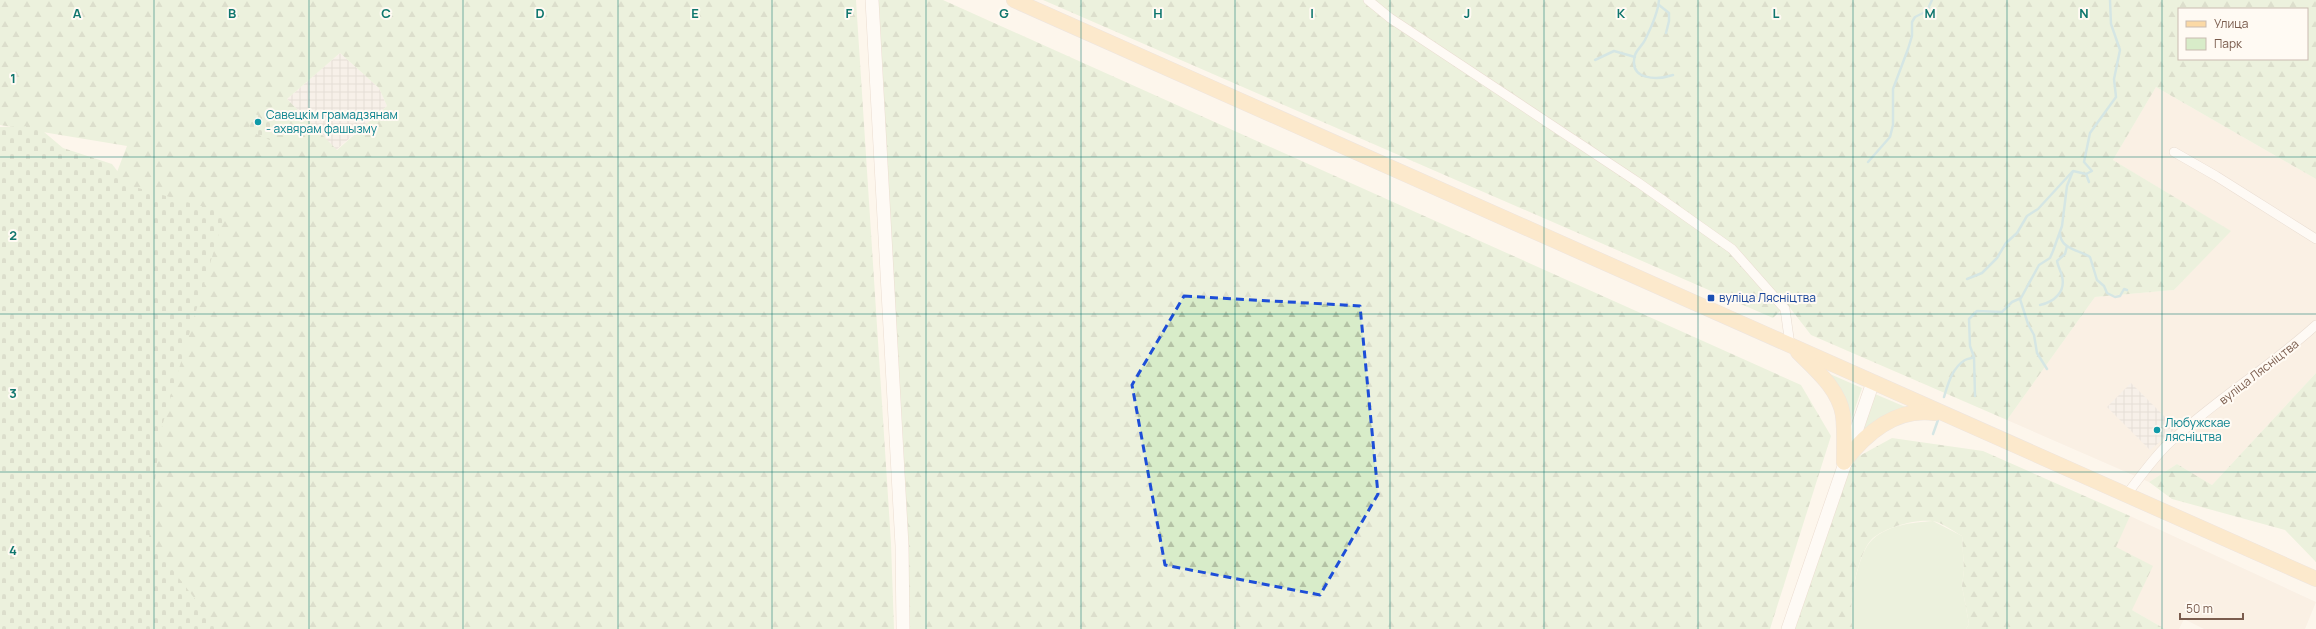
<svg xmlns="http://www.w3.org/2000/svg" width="2316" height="629" font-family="Manrope,sans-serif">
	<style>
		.residential { fill: #f5e8da }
		.industrial { fill: url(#industrial-grid) }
		.green { fill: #d8ecc9 }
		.forest { fill: url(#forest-firs); fill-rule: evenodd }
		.cemetery { fill: url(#cemetery-stones) }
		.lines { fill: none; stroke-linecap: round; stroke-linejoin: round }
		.stream { stroke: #a5d3da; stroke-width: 2.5 }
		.street-casing { stroke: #d1beb0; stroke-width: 10 }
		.secondary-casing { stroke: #d6c0b0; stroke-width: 14 }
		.primary-casing { stroke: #dad1cd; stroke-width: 16 }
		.street { stroke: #fff; stroke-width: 9 }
		.secondary { stroke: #fff; stroke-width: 13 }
		.primary { stroke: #fbd9a5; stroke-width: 15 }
		.marked { fill: none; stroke: #1d4ed8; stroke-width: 3; stroke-dasharray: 8 5; stroke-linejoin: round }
		.grid { fill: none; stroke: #0f766e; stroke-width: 1; stroke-opacity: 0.55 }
		.culture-dot { fill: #0f9aa8; stroke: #fffaf3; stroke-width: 1.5 }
		.transit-dot { fill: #1a4fb4; stroke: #fffaf3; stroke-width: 1.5 }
		.labels { text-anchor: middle; stroke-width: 4; stroke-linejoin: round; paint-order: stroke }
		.culture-label { font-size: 12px; fill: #0d838f; stroke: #fffaf3; text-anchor: start }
		.transit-label { font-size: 12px; fill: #164399; stroke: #fffaf3; text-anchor: start }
		.street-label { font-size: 12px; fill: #7a5c4d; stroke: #fffaf3 }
		.grid-label { font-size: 13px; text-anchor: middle; font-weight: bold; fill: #0f766e; stroke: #fffaf3; stroke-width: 4; stroke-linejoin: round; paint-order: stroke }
	</style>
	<defs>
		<pattern id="industrial-grid" width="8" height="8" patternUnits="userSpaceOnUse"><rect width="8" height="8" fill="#efe9e4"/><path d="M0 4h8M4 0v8" fill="none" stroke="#c7c0bb"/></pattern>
		<pattern id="forest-firs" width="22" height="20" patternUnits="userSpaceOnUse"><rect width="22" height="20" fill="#d8ecc9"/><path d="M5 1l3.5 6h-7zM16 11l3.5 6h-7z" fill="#b4c2a5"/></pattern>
		<pattern id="cemetery-stones" width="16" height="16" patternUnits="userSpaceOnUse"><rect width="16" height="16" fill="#d8ecc9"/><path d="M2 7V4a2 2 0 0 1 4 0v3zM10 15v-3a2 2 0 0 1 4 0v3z" fill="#b4c2a5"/></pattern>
	</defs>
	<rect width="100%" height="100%" fill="#fdf6ec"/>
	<!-- residential -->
	<g class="residential">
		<path d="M2156 87 2316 179V373L2212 485 2177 464 2149 482 2007 420 2095 297 2174 290 2230 231 2113 160Z"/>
		<path d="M2130 516 2316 602 2305 629H2204L2184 619 2179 629H2165L2132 610 2115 547Z"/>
	</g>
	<!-- industrial -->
	<g class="industrial">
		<path d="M340 53 379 88 387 106 336 150 287 99Z"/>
		<path d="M2131 383 2176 428 2150 450 2107 407Z"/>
	</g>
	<!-- green -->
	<g class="green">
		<path d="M1830 374 1862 388 1850 423Z"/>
		<path d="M1875 394 1908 408 1861 433Z"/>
		<path d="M1933 521 1962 536 1964 570 1962 586 1969 624 1966 629H1853C1847 610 1857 552 1873 539 1890 524 1912 523 1933 521Z"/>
	</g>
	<!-- forest -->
	<g class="forest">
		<path d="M0 0H856L891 543 894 629H0V181L105 203 127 146 0 125ZM340 53 379 88 387 106 337 150 287 99Z"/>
		<path d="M877 0H943L1801 385 1831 436 1770 629H909Z"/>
		<path d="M1043 0H2316V179L2156 87 2113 160 2231 231 2174 290 2095 297 2007 420 1811 335 1787 304 1773 318ZM2179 9H2307V59H2179Z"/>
		<path d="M2316 373V562L2285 530 2172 499 2149 482 2177 464 2212 485Z"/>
		<path d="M1892 438 1983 451 2130 516 2116 547 2153 566 2132 610 2165 629H1966L1969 624 1962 586 1964 570 1962 536C1954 532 1942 522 1932 521 1916 519 1885 527 1872 539 1857 554 1847 609 1853 629H1793L1852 460Z"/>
	</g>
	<!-- cemetery -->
	<g class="cemetery">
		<path d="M255 114 279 125 272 141 248 130Z"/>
		<path d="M37 126 63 148 112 164 128 185 225 213 160 433 149 539 218 629H0V127Z"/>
	</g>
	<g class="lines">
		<!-- stream -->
		<g class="stream">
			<path d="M1659 0C1658 13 1651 28 1645 40 1642 46 1637 49 1635 55 1628 81 1658 80 1673 75"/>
			<path d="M1659 5 1669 13V21L1666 33"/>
			<path d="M1595 60 1614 51 1635 57"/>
			<path d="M1868 162 1890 137 1893 125V89L1908 49 1912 36V22L1915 17 1927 11 1932 0"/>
			<path d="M2086 174 2089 182"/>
			<path d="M2060 233C2060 249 2079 250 2090 257L2097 280 2104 286 2107 293 2115 297 2120 296 2124 289 2127 290"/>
			<path d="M1967 279 1982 273 1997 258 2006 243 2017 233 2027 216 2038 209 2072 172"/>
			<path d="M2020 299 2028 324 2034 335 2037 353 2047 369"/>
			<path d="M2040 305C2054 302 2066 292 2062 276 2061 271 2058 267 2057 261L2065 254 2067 246"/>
			<path d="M1974 357 1975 396"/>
			<path d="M1944 397C1948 384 1952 368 1965 360 1969 358 1971 359 1974 357L1970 346 1969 319 1977 311 2002 312 2012 302 2021 298 2039 265 2050 258 2053 251 2062 226 2067 186 2073 171 2086 174 2092 171 2084 162 2090 133 2116 97 2114 79 2120 50 2111 24 2110 0"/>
			<path d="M1933 434 1938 420"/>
		</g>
		<!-- street casing -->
		<g class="street-casing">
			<g id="street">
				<path d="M1368 0 1390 18 1636 181 1732 249 1785 309 1790 345"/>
				<path d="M2174 152 2216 176 2316 239"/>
				<path d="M2127 494C2140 477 2152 460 2167 445 2213 401 2269 368 2316 325"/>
			</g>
		</g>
		<!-- secondary casing -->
		<g class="secondary-casing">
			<g id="secondary">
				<path d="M872 0 902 546 903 629"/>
				<path d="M1788 629 1873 382"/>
			</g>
		</g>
		<!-- primary casing -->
		<g class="primary-casing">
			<g id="primary">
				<path d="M1014 0 2316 579"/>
				<path d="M1798 352C1816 370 1839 389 1843 415 1845 430 1844 447 1844 462"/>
				<path d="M1844 462C1866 433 1896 407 1935 413"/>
			</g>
		</g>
		<!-- street -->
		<use href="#street" class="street"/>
		<!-- secondary -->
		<use href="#secondary" class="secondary"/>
		<!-- primary -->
		<use href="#primary" class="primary"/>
	</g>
	<!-- marked area -->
	<path d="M0 0H2316V629H0ZM1184 296 1360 306 1378 494 1320 595 1165 565 1132 385Z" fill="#fdf6ec" fill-opacity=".55" fill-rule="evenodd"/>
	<path class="marked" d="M1184 296 1360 306 1378 494 1320 595 1165 565 1132 385Z"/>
	<!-- grid -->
	<path class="grid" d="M154 0V629M309 0V629M463 0V629M618 0V629M772 0V629M926 0V629M1081 0V629M1235 0V629M1390 0V629M1544 0V629M1698 0V629M1853 0V629M2007 0V629M2162 0V629M0 157H2316M0 314H2316M0 472H2316"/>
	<!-- markers -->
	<g class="culture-dot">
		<circle cx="258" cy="122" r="4"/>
		<circle cx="2157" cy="430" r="4"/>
	</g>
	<rect class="transit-dot" x="1707" y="294" width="8" height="8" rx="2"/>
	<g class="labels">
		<!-- culture labels -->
		<g class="culture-label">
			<text x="266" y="119">Савецкім грамадзянам<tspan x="266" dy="14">- ахвярам фашызму</tspan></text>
			<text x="2165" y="427">Любужскае<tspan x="2165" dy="14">лясніцтва</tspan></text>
		</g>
		<!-- transit labels -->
		<g class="transit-label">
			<text x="1719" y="302">вуліца Лясніцтва</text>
		</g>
		<!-- street labels -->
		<g class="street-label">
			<text transform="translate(2259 372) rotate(-38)" y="4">вуліца Лясніцтва</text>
		</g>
	</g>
	<g class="grid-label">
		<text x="77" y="18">A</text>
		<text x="232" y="18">B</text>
		<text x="386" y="18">C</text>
		<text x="540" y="18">D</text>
		<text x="695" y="18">E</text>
		<text x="849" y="18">F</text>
		<text x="1004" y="18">G</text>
		<text x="1158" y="18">H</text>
		<text x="1312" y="18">I</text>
		<text x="1467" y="18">J</text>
		<text x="1621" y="18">K</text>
		<text x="1776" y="18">L</text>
		<text x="1930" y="18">M</text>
		<text x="2084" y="18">N</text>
		<text x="13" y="83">1</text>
		<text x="13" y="240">2</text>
		<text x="13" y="398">3</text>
		<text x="13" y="555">4</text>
	</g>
	<!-- legend -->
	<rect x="2178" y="8" width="130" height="52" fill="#fffaf3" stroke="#cabbb1"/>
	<rect x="2186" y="21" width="20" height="6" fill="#fbd9a5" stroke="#cabbb1"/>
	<text x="2214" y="28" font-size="12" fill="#7a5c4d">Улица</text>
	<rect x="2186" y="38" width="20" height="12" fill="#d8ecc9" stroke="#cabbb1"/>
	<text x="2214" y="48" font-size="12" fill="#7a5c4d">Парк</text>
	<!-- scale -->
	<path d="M2180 613v6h63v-6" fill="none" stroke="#7a5c4d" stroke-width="2"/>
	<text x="2186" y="613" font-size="12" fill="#7a5c4d" stroke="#fffaf3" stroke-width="3" paint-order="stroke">50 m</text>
</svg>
